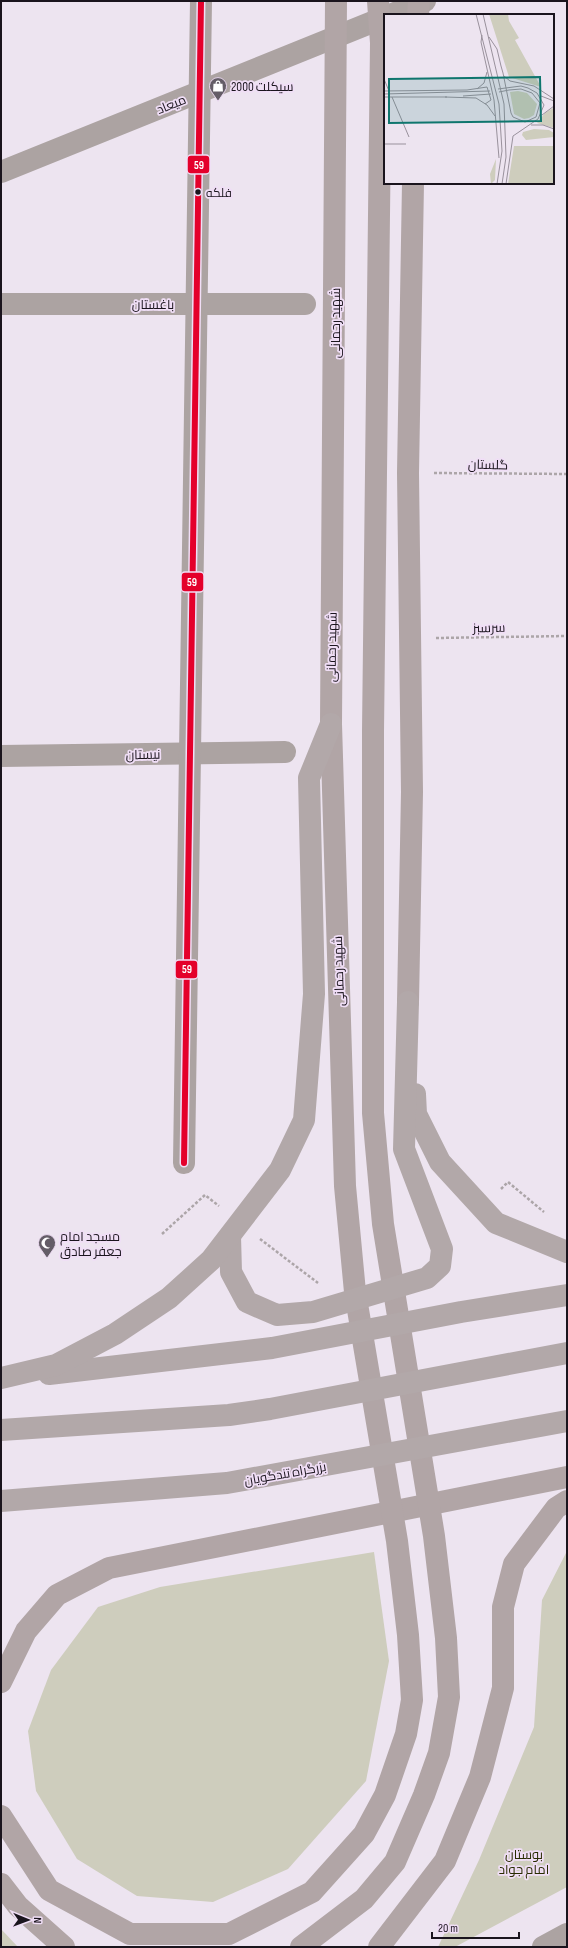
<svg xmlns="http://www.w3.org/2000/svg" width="568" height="1948" font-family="'Sofia Sans Condensed',Cairo,sans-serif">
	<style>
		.green { fill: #cecdbd }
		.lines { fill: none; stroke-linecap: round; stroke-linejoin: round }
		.path { stroke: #aca5a8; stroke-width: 2.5; stroke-dasharray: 3 2; stroke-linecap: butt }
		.minor { stroke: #aca3a2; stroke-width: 22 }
		.secondary { stroke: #aca3a2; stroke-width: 22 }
		.primary { stroke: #b1a5a6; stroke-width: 22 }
		.trunk { stroke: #b2a8a9; stroke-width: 22 }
		.bus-1-casing { stroke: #f0def6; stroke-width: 9 }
		.bus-1 { stroke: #e4002b; stroke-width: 6 }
		.bus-dot { fill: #1a141d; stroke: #f0def6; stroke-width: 1.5 }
		.labels { text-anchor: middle; stroke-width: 3.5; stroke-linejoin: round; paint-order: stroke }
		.bus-label { font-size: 12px; fill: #1a141d; stroke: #f0def6; text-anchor: start }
		.poi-label { font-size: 13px; fill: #1a141d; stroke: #f0def6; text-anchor: start }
		.street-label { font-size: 13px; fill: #1a141d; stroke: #f0def6 }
		.park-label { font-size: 13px; fill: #282c00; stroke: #f0def6 }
		.inset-road { fill: none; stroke: #99919c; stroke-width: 1 }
		.view { fill: #0f766e; fill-opacity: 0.15; stroke: #0f766e; stroke-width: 2 }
		.inset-edge { fill: none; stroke: #1a141d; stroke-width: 2 }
		.line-badge { stroke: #f0def6; stroke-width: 1.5 }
		.badge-label { font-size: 11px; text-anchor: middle; font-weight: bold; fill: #fff }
	</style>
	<rect width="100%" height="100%" fill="#ede4f0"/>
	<!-- green -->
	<g class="green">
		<path d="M567 1551V1887L455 1947H438L479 1860 534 1727 542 1600Z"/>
		<path d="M374 1552 389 1661 366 1781 288 1869 213 1902 137 1896 77 1859 36 1791 28 1731 51 1670 98 1607 160 1587Z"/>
		<path d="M1 1929 18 1947H1Z"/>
	</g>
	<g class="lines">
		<!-- path -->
		<g class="path">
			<path d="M434 473 567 474"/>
			<path d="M436 638 567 636"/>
			<path d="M501 1189 508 1182 544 1212"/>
			<path d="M162 1234 205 1195 219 1206"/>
			<path d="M260 1239 318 1283"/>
		</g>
		<!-- minor -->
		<g class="minor">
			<path d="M1 304H305"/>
			<path d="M1 756 285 752"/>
			<path d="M184 1163 201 1"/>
			<path d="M543 1947 567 1934"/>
		</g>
		<!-- secondary -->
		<g class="secondary">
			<path d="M390 15 425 1"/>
			<path d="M1 172 385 17"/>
		</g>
		<!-- primary -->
		<g class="primary">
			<path d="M418 15 419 1"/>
			<path d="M408 1002 412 792 408 473 413 183"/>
			<path d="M1 1682 26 1631 57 1595 109 1568 567 1477"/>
			<path d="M1 1816 49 1890 130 1934H229L312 1892 364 1834 385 1795 406 1734 412 1700 408 1635 397 1541 355 1292 345 1186 331 724 336 1"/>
			<path d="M1 1884 18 1906 64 1947"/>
			<path d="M301 1947 364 1899 395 1862 424 1795 439 1753 449 1697 446 1638 434 1536 383 1224 373 1113V731L381 43 378 1"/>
			<path d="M379 1947 445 1861 480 1777 503 1688V1607L514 1564 556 1508 567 1501"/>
		</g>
		<!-- trunk -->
		<g class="trunk">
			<path d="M415 1094 416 1114 440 1162 496 1223 567 1252"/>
			<path d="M230 1236 231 1272 247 1302 277 1315 313 1312 427 1278 440 1266 442 1249 404 1149 408 1002"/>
			<path d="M49 1374 272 1348 461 1312 567 1295"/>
			<path d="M1 1378 56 1365 115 1334 169 1298 211 1260 280 1170 304 1120 314 994 309 778 331 724"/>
			<path d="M1 1430 229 1415 270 1409 567 1353"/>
			<path d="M1 1501 227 1483 567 1421"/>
		</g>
		<!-- bus-1 casing -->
		<g class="bus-1-casing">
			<path id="bus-1" d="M184 1163 201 1"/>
		</g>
		<!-- bus-1 -->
		<use href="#bus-1" class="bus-1"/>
	</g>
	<!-- icons -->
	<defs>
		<g id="shop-pin" transform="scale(0.9)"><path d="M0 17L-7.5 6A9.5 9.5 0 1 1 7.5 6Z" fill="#645d67" stroke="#f0def6"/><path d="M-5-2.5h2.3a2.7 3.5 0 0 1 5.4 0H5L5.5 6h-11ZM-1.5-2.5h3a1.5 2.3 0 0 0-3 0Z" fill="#fff"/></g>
		<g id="mosque-pin" transform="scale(0.9)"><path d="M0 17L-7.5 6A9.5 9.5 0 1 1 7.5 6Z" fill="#645d67" stroke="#f0def6"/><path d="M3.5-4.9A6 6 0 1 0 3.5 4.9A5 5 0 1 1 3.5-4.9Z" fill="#fff"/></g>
	</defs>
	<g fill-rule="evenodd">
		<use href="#shop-pin" x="218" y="86"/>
		<use href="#mosque-pin" x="47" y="1243"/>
	</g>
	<!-- markers -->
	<circle class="bus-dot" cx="198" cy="192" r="3.5"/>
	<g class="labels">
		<!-- bus labels -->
		<g class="bus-label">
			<text x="206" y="197">فلکه</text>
		</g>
		<!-- poi labels -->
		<g class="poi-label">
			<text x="231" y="91">سیکلت 2000</text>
			<text x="60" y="1241">مسجد امام<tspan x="60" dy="15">جعفر صادق</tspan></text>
		</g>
		<!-- street labels -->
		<g class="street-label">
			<text transform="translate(171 104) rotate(-22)" y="5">میعاد</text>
			<text x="153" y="309">باغستان</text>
			<text transform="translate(335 323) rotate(-90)" y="5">شهید رحمانی</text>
			<text transform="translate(488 464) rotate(1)" y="5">گلستان</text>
			<text transform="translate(489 627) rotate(-1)" y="5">سرسبز</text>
			<text transform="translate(331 647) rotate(-89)" y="5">شهید رحمانی</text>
			<text transform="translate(143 754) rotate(-1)" y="5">نیستان</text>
			<text transform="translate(338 971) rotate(-92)" y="5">شهید رحمانی</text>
			<text transform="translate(285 1473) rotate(-10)" y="5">بزرگراه تندگویان</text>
		</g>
		<!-- park labels -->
		<g class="park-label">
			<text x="524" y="1859">بوستان<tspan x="524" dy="15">امام جواد</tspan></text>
		</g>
	</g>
	<!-- overview -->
	<g transform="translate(384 14)">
		<rect width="170" height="170" fill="#ede4f0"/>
		<path d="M105 0H124L125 7 135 24 131 26 157 73 125 63ZM134 77 143 79 153 90 150 101 145 104 140 105 130 100 126 78ZM169 94 170 114 153 109 161 99ZM150 115 165 116 170 119V123L142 126 138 121 139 118ZM130 132H170V170H124ZM112 145 111 166 107 170 106 160Z" fill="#cecdbd"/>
		<path class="inset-road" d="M92 0 115 90 118 137 113 170M99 0 120 90 122 143 118 170M98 21 97 28 110 86 115 144M105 23 113 35 117 52 119 59 127 99 129 103 141 108 152 103 156 89 148 79 137 75 125 76 115 78M120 62 126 67 150 72 170 85M0 65 5 77M93 75 100 69 103 58M114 75 137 72 144 74 153 79 160 91 154 105 129 122 122 170M83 76 103 73 107 86 101 90M0 77 83 76M0 80 106 77M79 82 107 80M157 82 170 87M0 83H63M8 83 25 123M61 83 92 84 103 91 111 102M158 101 170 92M147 111H159L170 115M0 130H22"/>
		<path class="view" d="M156 63 157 107 5 109V65Z"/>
		<rect width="170" height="170" class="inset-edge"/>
	</g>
	<g class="line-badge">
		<rect x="187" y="155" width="23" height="19" rx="4" fill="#e4002b"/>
		<rect x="181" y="572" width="23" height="20" rx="4" fill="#e4002b"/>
		<rect x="175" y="960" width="23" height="19" rx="4" fill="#e4002b"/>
	</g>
	<g class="badge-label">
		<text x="199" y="169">59</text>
		<text x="192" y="586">59</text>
		<text x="187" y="973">59</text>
	</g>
	<!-- border -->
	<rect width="568" height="1948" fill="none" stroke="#1a141d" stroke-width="4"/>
	<!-- north arrow -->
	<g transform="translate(28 1920) rotate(91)" stroke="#f0def6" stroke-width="3" paint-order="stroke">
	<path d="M0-3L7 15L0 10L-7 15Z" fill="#1a141d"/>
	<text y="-6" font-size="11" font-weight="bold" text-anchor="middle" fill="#1a141d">N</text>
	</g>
	<!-- scale -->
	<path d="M432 1932v6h87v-6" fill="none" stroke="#1a141d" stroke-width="2"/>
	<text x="438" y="1932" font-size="12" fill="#1a141d" stroke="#f0def6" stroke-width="3" paint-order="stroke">20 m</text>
</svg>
